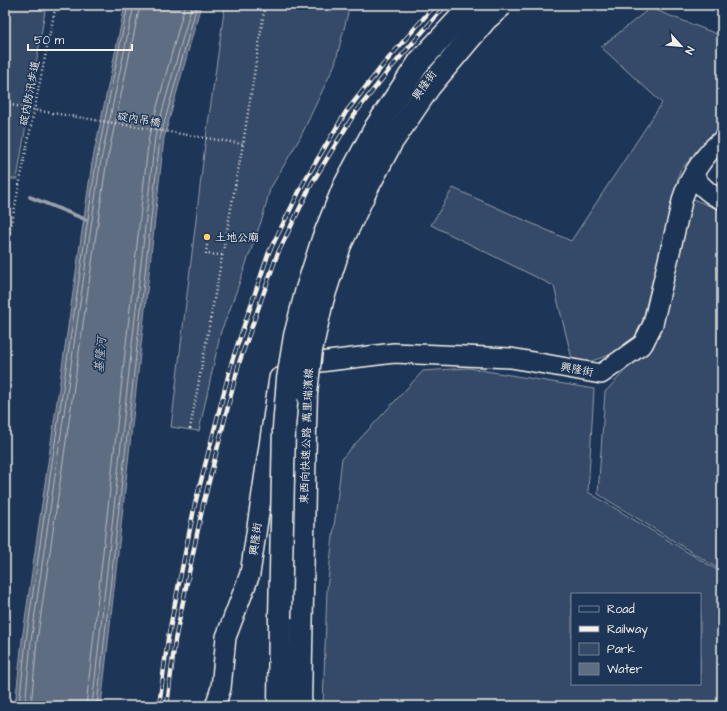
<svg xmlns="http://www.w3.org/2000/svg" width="727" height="711" font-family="'Architects Daughter','LXGW WenKai TC',sans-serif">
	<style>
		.green { fill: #354a67; stroke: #949ea8; fill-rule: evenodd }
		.water { fill: #5e6d82; stroke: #9aa2ab }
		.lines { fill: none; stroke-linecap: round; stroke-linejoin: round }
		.shore { stroke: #b8bcbf; stroke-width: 1 }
		.stream { stroke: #9aa2ab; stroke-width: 4 }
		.minor-casing { stroke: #f4f1e8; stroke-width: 22 }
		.highway-casing { stroke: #f4f1e8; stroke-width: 25 }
		.path { stroke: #f4f1e8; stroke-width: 2.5; stroke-dasharray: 1 3; stroke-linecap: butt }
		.minor { stroke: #1d3557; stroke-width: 19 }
		.highway { stroke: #1d3557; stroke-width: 22 }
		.rail-casing { stroke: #f4f1e8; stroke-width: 4.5 }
		.rail { stroke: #1d3557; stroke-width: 3; stroke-dasharray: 9; stroke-linecap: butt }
		.highway-bridge-casing { stroke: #f4f1e8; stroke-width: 25; stroke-linecap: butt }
		.highway-bridge { stroke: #1d3557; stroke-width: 22 }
		.poi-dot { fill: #ffd166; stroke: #1d3557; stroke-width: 1.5 }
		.labels { text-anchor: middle; stroke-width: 3; stroke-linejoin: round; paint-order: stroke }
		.street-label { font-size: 11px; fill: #f4f1e8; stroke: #1d3557 }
		.poi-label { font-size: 11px; fill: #f4f1e8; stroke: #1d3557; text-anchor: start }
		.water-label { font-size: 12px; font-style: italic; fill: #c0c3c4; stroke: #1d3557 }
	</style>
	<rect width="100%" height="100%" fill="#1d3557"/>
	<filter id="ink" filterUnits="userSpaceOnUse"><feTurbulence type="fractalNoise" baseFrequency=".025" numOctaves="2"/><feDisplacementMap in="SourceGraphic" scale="8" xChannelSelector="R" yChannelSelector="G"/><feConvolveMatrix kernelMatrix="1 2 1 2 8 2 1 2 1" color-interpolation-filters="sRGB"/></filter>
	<g filter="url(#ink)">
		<!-- green -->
		<g class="green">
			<path d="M5 5H46L17 179H5Z"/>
			<path d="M225 5H347L348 13 335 64 300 138 270 189 263 216 229 312 221 331 199 431 171 427 205 145Z"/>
			<path d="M650 8 722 36V127L680 170 636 346 574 367 554 286 431 225 453 188 571 241 662 103 601 47Z"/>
			<path d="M688 197 722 211V571L598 494 605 392 658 335Z"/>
			<path d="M468 368 594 389 588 492 722 573V706H323L327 589 342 458 423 371ZM572 594H700V684H572Z"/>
		</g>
		<!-- water -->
		<path class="water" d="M125 5H201L164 138 101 706H15L22 640 92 163Z"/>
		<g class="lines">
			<!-- shore -->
			<g class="shore">
				<path d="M19 706 26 640 96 164 128 5"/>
				<path d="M25 706 31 641 100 165 134 5"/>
				<path d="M31 706 37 641 106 166 140 5"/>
				<path d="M86 706 149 136 185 5"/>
				<path d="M92 706 155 137 192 5"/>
				<path d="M97 706 160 138 197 5"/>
			</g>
			<!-- stream -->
			<path class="stream" d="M30 197 87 220"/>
			<!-- minor casing -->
			<g class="minor-casing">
				<g id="minor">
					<path d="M693 176C701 185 710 196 722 199"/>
					<path d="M295 365 394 353 511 358 601 374 643 344 653 324 683 197C689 178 706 152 722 140"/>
					<path d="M215 706 221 688 226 637 250 574 279 378"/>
				</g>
			</g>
			<!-- highway casing -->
			<g class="highway-casing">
				<g id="highway">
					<path d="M279 706 280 618"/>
					<path d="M300 706 305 428 306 392"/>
				</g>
			</g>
			<!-- path -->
			<g class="path">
				<path d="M5 104 29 108 34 110 243 144"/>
				<path d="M207 245 206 254 222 255"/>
				<path d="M5 256C22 172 38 88 56 5"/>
				<path d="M190 429 243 144 265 5"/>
			</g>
			<!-- minor -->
			<use href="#minor" class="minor"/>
			<!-- highway -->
			<use href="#highway" class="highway"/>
			<!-- rail casing -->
			<g class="rail-casing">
				<g id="rail">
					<path d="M159 706 168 638 195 504 232 361 269 252 305 180 346 112 383 65 435 5"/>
					<path d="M167 706 175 640 203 505 239 363 277 255 312 183 353 116 389 70 446 5"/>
				</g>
			</g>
			<!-- rail -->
			<use href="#rail" class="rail"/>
			<!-- highway-bridge casing -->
			<g class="highway-bridge-casing">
				<g id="highway-bridge">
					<path d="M306 392 311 350 322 301 340 245 367 188 391 143 429 87 486 19 502 5"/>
					<path d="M280 618 284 428 288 379 295 336 307 289 323 239 344 187 376 127 420 61 472 5"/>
				</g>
			</g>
			<!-- highway-bridge -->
			<use href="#highway-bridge" class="highway-bridge"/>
		</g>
	</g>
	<!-- markers -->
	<circle class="poi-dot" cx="207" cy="237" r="4"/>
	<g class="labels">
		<!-- street labels -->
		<g class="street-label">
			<text transform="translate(424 85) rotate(-55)" y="4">興隆街</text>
			<text transform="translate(29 93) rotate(-79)" y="4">碇內防汛步道</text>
			<text transform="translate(139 119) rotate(9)" y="4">碇內吊橋</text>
			<text transform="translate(577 369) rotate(10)" y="4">興隆街</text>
			<text transform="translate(306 436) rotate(-88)" y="4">東西向快速公路 萬里瑞濱線</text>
			<text transform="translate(255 539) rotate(-82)" y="4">興隆街</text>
		</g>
		<!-- poi labels -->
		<g class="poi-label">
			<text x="215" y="241">土地公廟</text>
		</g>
		<!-- water labels -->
		<g class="water-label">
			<text transform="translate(100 355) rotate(-85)" y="4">基隆河</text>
		</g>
	</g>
	<!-- margin -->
	<rect width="727" height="711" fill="none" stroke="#1d3557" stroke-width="20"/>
	<rect x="10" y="10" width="707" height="691" fill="none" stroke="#f4f1e8" stroke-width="1.5" filter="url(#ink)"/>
	<!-- legend -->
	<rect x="571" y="593" width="130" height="92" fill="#1d3557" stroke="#738091"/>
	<rect x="579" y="606" width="20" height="6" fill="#1d3557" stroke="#738091"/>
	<text x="607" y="613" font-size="12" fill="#f4f1e8">Road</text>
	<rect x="579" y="626" width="20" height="6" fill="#f4f1e8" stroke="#738091"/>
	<text x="607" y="633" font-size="12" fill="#f4f1e8">Railway</text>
	<rect x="579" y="643" width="20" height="12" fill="#354a67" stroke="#738091"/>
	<text x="607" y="653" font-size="12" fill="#f4f1e8">Park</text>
	<rect x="579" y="663" width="20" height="12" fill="#5e6d82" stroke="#738091"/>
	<text x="607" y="673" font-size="12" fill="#f4f1e8">Water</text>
	<!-- north arrow -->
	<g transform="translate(681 46) rotate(117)" stroke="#1d3557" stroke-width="3" paint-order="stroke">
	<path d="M0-3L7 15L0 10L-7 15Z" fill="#f4f1e8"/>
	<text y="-6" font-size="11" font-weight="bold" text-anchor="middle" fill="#f4f1e8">N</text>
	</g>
	<!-- scale -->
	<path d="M28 44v6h104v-6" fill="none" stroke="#f4f1e8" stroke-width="2"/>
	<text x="34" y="44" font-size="12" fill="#f4f1e8" stroke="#1d3557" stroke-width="3" paint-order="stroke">50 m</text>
</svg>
